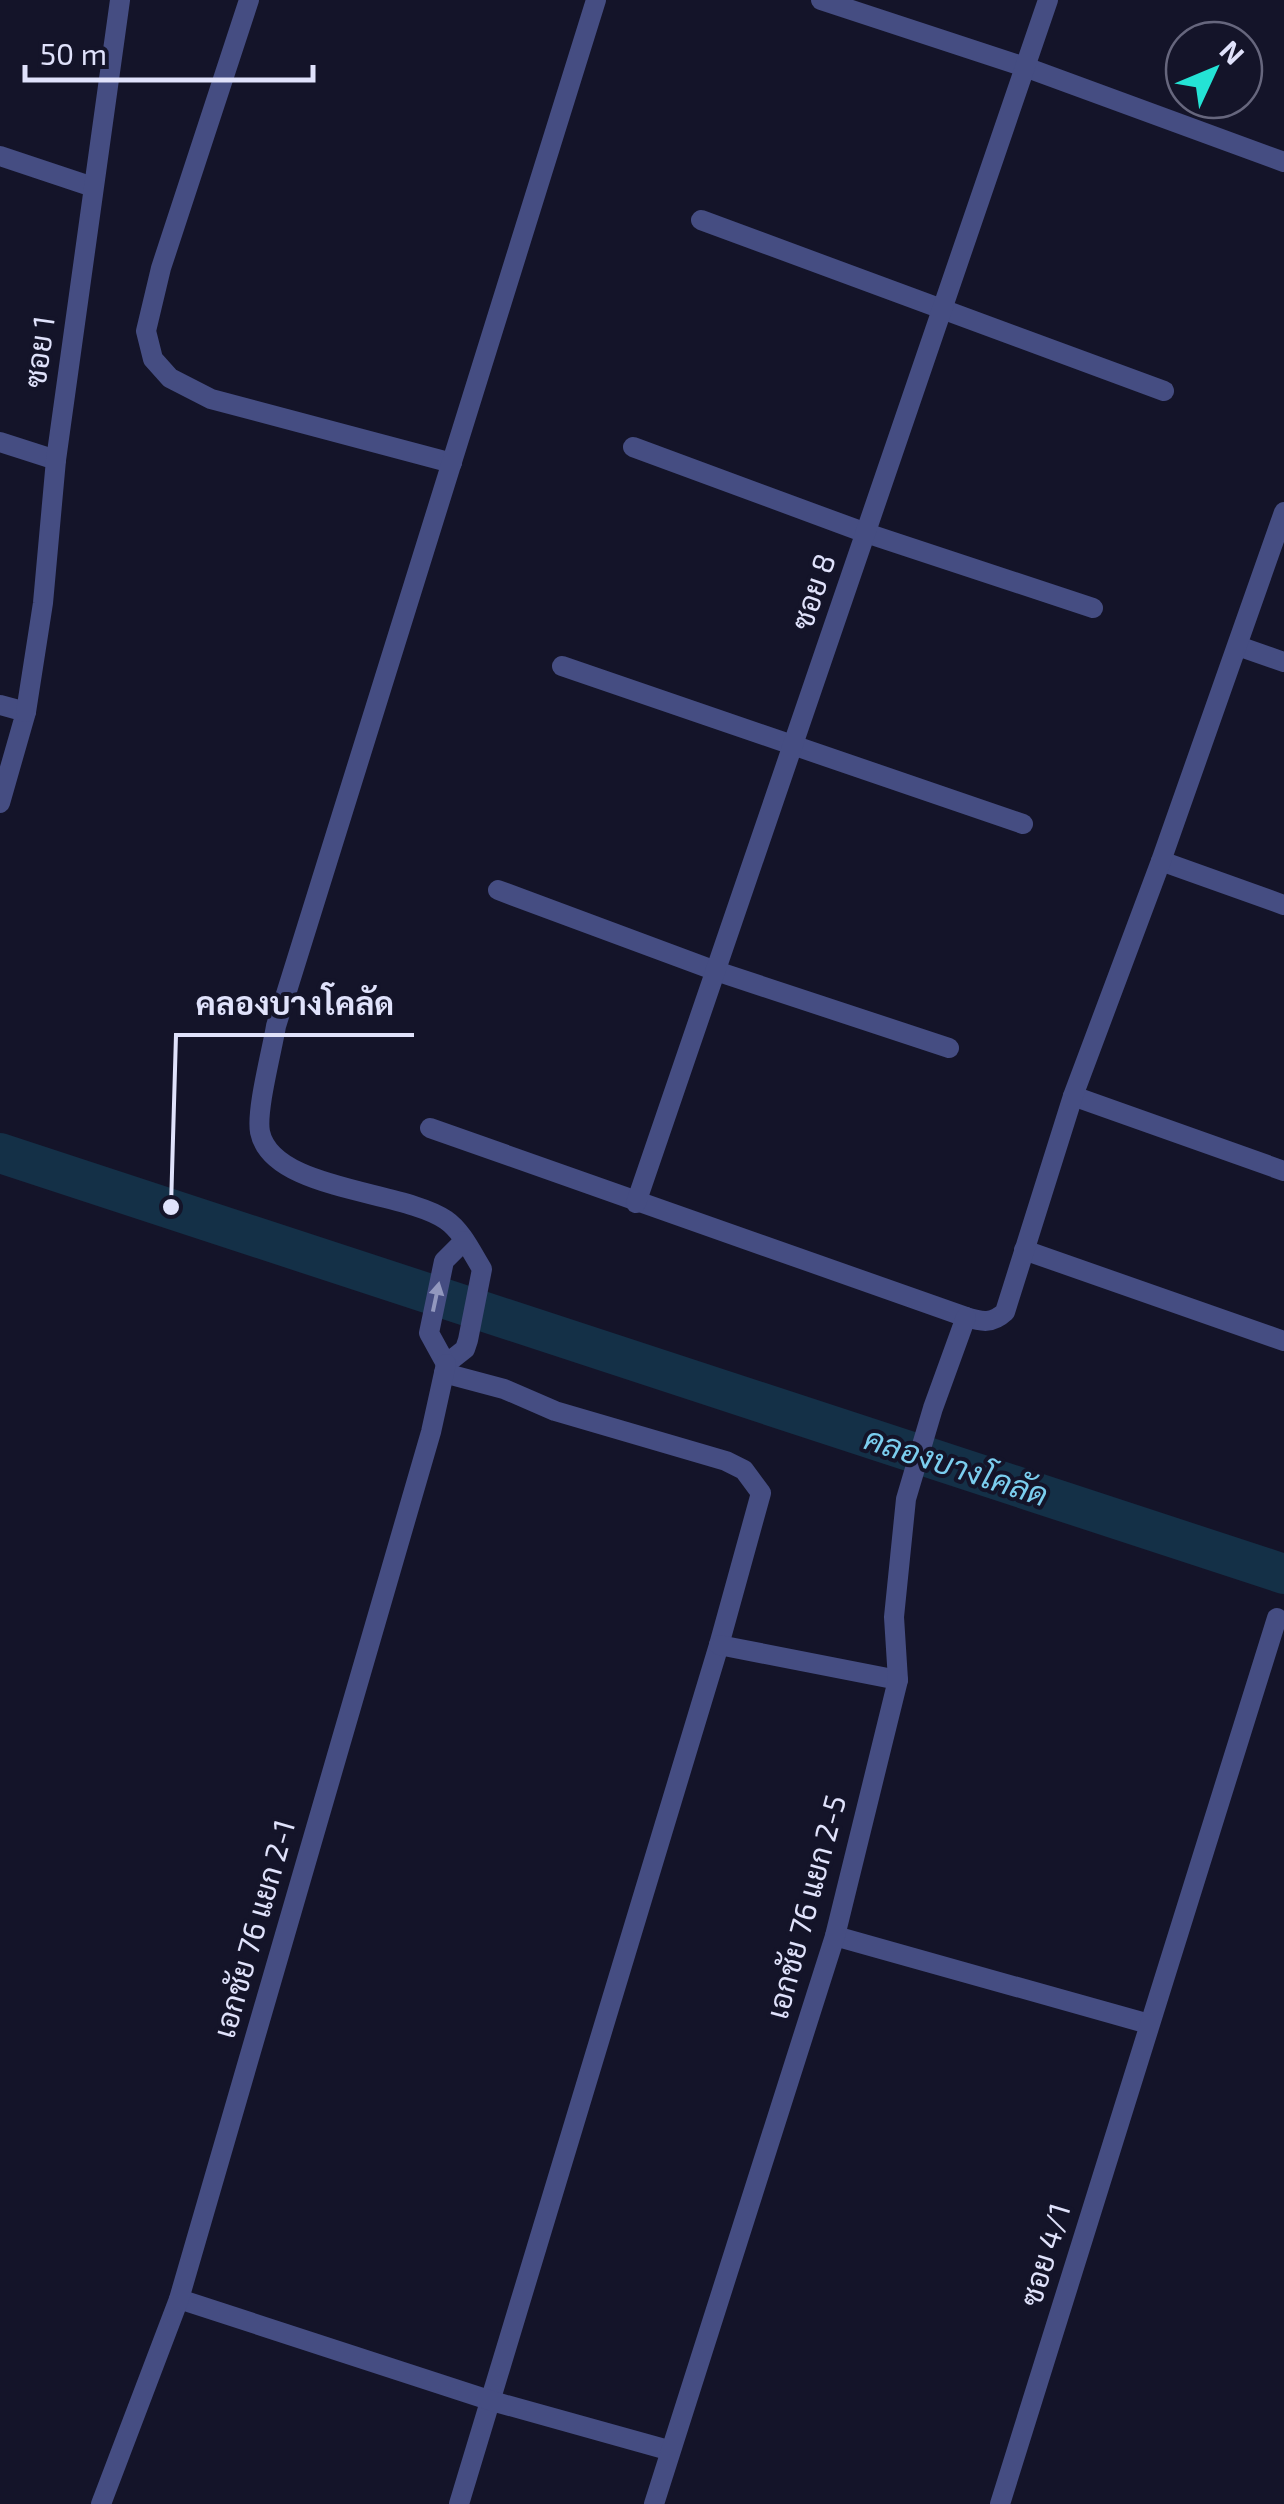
<svg xmlns="http://www.w3.org/2000/svg" width="1284" height="2504" font-family="'Exo 2',Sarabun,sans-serif">
	<style>
		.lines { fill: none; stroke-linecap: round; stroke-linejoin: round }
		.canal { stroke: #143047; stroke-width: 40 }
		.service { stroke: #454d82; stroke-width: 20 }
		.minor { stroke: #454d82; stroke-width: 20 }
		.oneway { fill: #9298be }
		.labels { text-anchor: middle; stroke-width: 8; stroke-linejoin: round; paint-order: stroke }
		.street-label { font-size: 30px; fill: #e0e2fb; stroke: #141429 }
		.water-label { font-size: 32px; font-style: italic; fill: #7bcdee; stroke: #141429 }
		.leader { fill: none; stroke: #e0e2fb; stroke-width: 4 }
		.callout-dot { fill: #e0e2fb; stroke: #141429; stroke-width: 4 }
		.callout-label { font-size: 32px; text-anchor: middle; font-weight: bold; fill: #e0e2fb; stroke: #141429; stroke-width: 8; stroke-linejoin: round; paint-order: stroke }
	</style>
	<rect width="100%" height="100%" fill="#141429"/>
	<g class="lines">
		<!-- canal -->
		<path class="canal" d="M0 1153 1284 1574"/>
		<!-- service -->
		<path class="service" d="M1024 1250 1284 1341"/>
		<!-- minor -->
		<g class="minor">
			<path d="M249 0 161 268 146 331 153 359 170 378 211 399 452 463"/>
			<path d="M821 0 1025 67 1284 162"/>
			<path d="M0 156 93 187"/>
			<path d="M701 220 1164 391"/>
			<path d="M0 442 56 460"/>
			<path d="M633 447 866 533 1093 608"/>
			<path d="M1238 646 1284 662"/>
			<path d="M562 666 1023 824"/>
			<path d="M0 705 26 712 0 803"/>
			<path d="M26 712 43 603 56 460 120 0"/>
			<path d="M1161 861 1284 905"/>
			<path d="M498 890 716 971 949 1048"/>
			<path d="M1073 1096 1284 1171"/>
			<path d="M430 1128 966 1317C982 1322 992 1324 1005 1312L1073 1096 1161 861 1284 512"/>
			<path d="M636 1203 1048 0"/>
			<path d="M446 1364 465 1349 468 1340 482 1269C472 1253 462 1231 446 1220 403 1190 272 1191 260 1132 256 1110 272 1051 276 1026L596 0"/>
			<path d="M446 1364 429 1333 444 1261 464 1241"/>
			<path d="M444 1373 504 1389 555 1411 726 1461 744 1470 761 1493 719 1645 459 2504"/>
			<path d="M719 1645 898 1680"/>
			<path d="M835 1936 1149 2024"/>
			<path d="M179 2299 492 2401 668 2450"/>
			<path d="M101 2504 179 2299 431 1432 446 1364"/>
			<path d="M654 2504 835 1936 898 1680 894 1617 906 1499 933 1408 966 1317"/>
			<path d="M1000 2504 1277 1618"/>
		</g>
	</g>
	<!-- one-way arrows -->
	<defs><path id="oneway-solid" d="M-6-.8H1V-3.2L6.5 0L1 3.2V.8H-6Z" transform="scale(2.5)"/></defs>
	<use class="oneway" href="#oneway-solid" transform="translate(436 1297) rotate(-78)"/>
	<g class="labels">
		<!-- street labels -->
		<g class="street-label">
			<text transform="translate(40 352) rotate(-82)" y="10">ซอย 1</text>
			<text transform="translate(814 592) rotate(-71)" y="10">ซอย 8</text>
			<text transform="translate(807 1907) rotate(-75)" y="10">เอกชัย 76 แยก 2-5</text>
			<text transform="translate(255 1929) rotate(-74)" y="10">เอกชัย 76 แยก 2-1</text>
			<text transform="translate(1046 2255) rotate(-73)" y="10">ซอย 4/1</text>
		</g>
		<!-- water labels -->
		<g class="water-label">
			<text transform="translate(956 1467) rotate(18)" y="11">คลองบางโคลัด</text>
		</g>
	</g>
	<!-- callouts -->
	<path class="leader" d="M171 1207L176 1035H414"/>
	<circle class="callout-dot" cx="171" cy="1207" r="10"/>
	<g class="callout-label">
		<text x="295" y="1015">คลองบางโคลัด</text>
	</g>
	<!-- north arrow -->
	<g transform="translate(1214 70) rotate(46)"><circle r="48" fill="#141429" stroke="#66667d" stroke-width="2.5"/>
	<path d="M0-8L18 38L0 25L-18 38Z" fill="#24e3d5"/>
	<text y="-15" font-size="28" font-weight="bold" text-anchor="middle" fill="#e0e2fb">N</text>
	</g>
	<!-- scale -->
	<path d="M25 65v15h288v-15" fill="none" stroke="#e0e2fb" stroke-width="5"/>
	<text x="40" y="65" font-size="30" fill="#e0e2fb" stroke="#141429" stroke-width="8" paint-order="stroke">50 m</text>
</svg>
